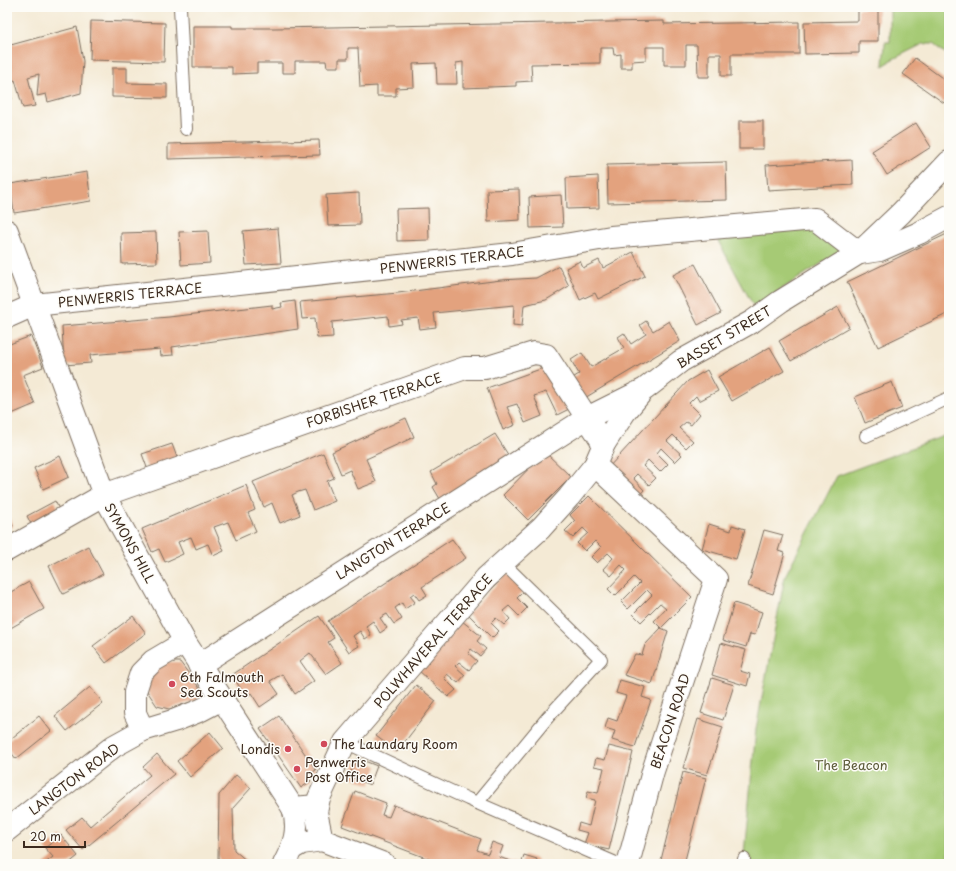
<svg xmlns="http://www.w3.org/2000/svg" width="956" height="871" font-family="'Playpen Sans',sans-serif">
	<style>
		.green { fill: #a6ca74; stroke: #707a49 }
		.building { fill: #e3a27e }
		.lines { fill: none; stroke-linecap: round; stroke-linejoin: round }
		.service-casing { stroke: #7c6d5e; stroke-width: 14 }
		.minor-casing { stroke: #7c6d5e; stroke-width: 24 }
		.tertiary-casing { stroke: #7c6d5e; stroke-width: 24 }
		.service { stroke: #fff; stroke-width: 12 }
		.minor { stroke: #fff; stroke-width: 22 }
		.tertiary { stroke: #fff; stroke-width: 22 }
		.poi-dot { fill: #d1495b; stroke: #fdfcf7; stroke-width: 1.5 }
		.labels { text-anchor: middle; stroke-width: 3; stroke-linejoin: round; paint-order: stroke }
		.street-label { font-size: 13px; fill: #3b2a1e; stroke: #fdfcf7 }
		.poi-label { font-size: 13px; fill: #3b2a1e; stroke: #fdfcf7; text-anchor: start }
		.park-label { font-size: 13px; fill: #5b5a38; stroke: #fdfcf7 }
	</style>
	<rect width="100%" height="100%" fill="#fdfcf7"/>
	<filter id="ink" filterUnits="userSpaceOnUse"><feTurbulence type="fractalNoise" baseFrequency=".025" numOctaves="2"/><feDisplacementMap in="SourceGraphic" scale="8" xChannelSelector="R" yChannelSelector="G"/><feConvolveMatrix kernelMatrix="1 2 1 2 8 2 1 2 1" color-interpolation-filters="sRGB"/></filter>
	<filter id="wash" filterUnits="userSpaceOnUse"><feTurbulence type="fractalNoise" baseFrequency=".012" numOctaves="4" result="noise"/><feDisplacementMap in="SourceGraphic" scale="16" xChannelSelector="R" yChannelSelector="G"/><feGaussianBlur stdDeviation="0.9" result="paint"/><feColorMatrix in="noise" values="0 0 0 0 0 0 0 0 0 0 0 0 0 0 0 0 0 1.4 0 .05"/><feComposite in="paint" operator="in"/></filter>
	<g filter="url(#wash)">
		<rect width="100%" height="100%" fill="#f4ead5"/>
		<!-- green -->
		<g class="green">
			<path d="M901 7H949V56L933 44H926L925 43 889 61 888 63 883 66C883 57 885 51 885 42H890V8Z"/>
			<path d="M816 228 842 250 754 307 716 237Z"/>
			<path d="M949 434V864H743L756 729 785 576 837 476Z"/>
		</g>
		<g id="blocks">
			<!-- building -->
			<g class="building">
				<path d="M878 8V41H859V53L805 54 804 22 858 21V9Z"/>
				<path d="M91 21 165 23 164 62 90 60Z"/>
				<path d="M664 21V24L799 22V54H731V76H721V54H709V77H698L697 45H686V65H664V47H646V60L632 61V68H621V54L614 55 613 48H600V63L531 64 532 81 516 82V86L463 88V62L456 63 457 84H437L436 63 413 64 414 87 396 88V96H377V86L360 87 358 48H348V59H339V67H327L326 61H295V73H282V63H257V73L232 74V67H193V26H232V28H275Z"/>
				<path d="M77 27 83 61 81 93 48 102 46 94 37 96 39 74 28 77 35 106 23 108 15 80 7 83V46Z"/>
				<path d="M915 58 949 83V101L947 99 944 103 903 74Z"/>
				<path d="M112 68H127V83L167 84V98L112 97Z"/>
				<path d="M7 85 12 99 7 101Z"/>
				<rect x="739" y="121" width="24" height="28"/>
				<path d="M916 123 931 147 887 175 872 151Z"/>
				<path d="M319 140 320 155 168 159V144Z"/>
				<path d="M852 160 853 185 768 190 766 165Z"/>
				<path d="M726 162 727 200 608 203 607 165Z"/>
				<path d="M87 172 91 201 14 213 10 184Z"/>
				<path d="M598 176 599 208 567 209 566 178Z"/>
				<path d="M519 189 520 220 488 222 487 190Z"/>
				<path d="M359 193 360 225 328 226 326 195Z"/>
				<path d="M561 195 563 227 530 228 529 197Z"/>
				<path d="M428 208 429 240 397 241 396 209Z"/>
				<path d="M278 228 281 263 246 265 243 231Z"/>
				<path d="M208 231 210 263 181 265 179 232Z"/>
				<path d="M156 232 157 263 122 264 121 233Z"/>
				<path d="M949 233V313L878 347 847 282Z"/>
				<path d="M633 252 645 276 598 299 595 293 580 300 566 268 580 261 583 268 599 260 603 268Z"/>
				<path d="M695 264 721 313 698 325 673 275Z"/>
				<path d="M559 266 569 286 546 300 524 305 522 326 513 325 514 305 434 313 436 327 420 329 418 318 401 320 402 324 389 326 388 316 332 322 333 337 317 338 315 318 302 319 300 302 398 293 501 280 536 278Z"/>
				<path d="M295 301 298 329 172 347 173 355 161 356 160 349 90 355 91 363 64 365 62 326 169 317 272 305V309L282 307 281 303Z"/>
				<path d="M838 307 849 327 791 361 779 341Z"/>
				<path d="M646 321 653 331 669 321 680 341 583 399 571 379 579 374 571 360 582 353 591 367 624 348 618 337 624 333 631 344 646 334 640 325Z"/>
				<path d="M31 336 43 367 23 375 35 404 7 416V345Z"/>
				<path d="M770 347 784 371 732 401 718 377Z"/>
				<path d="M546 367 571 408 557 415 546 392 534 396 542 416 525 423 517 404 507 407 515 425 503 430 487 388Z"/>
				<path d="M707 370 718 391 699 401 696 396 689 403 700 414 691 425 686 422 679 428 693 441 686 448 673 435 667 441 682 455 675 462 661 448 657 453 668 464 660 472 648 460 643 466 656 478 649 485 637 474 633 478 644 490 637 498 607 469 688 381Z"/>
				<path d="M892 382 902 408 865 423 855 397Z"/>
				<path d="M406 418 414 437 366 459 376 482 358 489 350 470 341 474 332 452Z"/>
				<path d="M495 434 512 461 443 504 433 487 437 484 431 472Z"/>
				<path d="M172 444 179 463 149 473 142 454Z"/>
				<path d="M545 452 571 477 528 520 503 495Z"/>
				<path d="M323 453 334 478 327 481 335 501 313 510 305 490 298 492 292 495 300 515 280 523 272 503 264 507 253 482Z"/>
				<path d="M60 456 69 477 43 489 34 468Z"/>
				<path d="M246 485 255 510 248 513 256 531 236 540 228 522 214 527 224 551 213 556 208 544 196 549 191 537 178 542 183 554 165 562 159 549 152 552 142 529Z"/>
				<path d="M589 496 692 597 661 628 654 621 666 608 660 603 641 622 633 614 652 595 647 590 628 609 621 602 640 583 634 577 615 596 608 589 626 570 621 565 611 576 603 569 613 558 608 553 597 563 591 557 601 547 595 541 585 551 577 543 588 533 583 528 573 538 565 531 575 521 570 515Z"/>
				<path d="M55 501 62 515 34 530 27 516Z"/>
				<path d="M7 514 13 526 7 529Z"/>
				<path d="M709 524 731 531 732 525 745 529 736 559 702 549Z"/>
				<path d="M764 530 783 535 778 551 785 553 773 594 748 586Z"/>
				<path d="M452 539 466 558 422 587 427 595 419 600 414 593 410 596 415 602 405 609 402 603 395 608 402 619 394 624 387 614 380 618 387 628 380 633 373 621 366 626 371 635 365 639 360 631 353 636 359 646 349 652 328 621Z"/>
				<path d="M88 546 103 574 63 594 49 566Z"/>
				<path d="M506 574 524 591 517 598 527 608 519 616 509 606 503 611 510 619 504 625 496 618 491 623 499 631 492 638 468 614Z"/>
				<path d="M29 582 44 609 7 630V594Z"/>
				<path d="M734 603 762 612 755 635 750 634 746 647 723 640Z"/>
				<path d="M133 616 146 633 106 663 93 646Z"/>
				<path d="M319 616 334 638 328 642 342 663 326 674 310 653 300 661 314 681 295 694 282 674 270 681 279 694 260 707 251 693 246 697 232 675Z"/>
				<path d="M462 621 481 636 477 641 486 649 480 656 471 649 468 653 477 661 469 670 459 662 455 666 465 675 458 683 447 674 444 678 456 690 448 697 418 670Z"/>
				<path d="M661 628 668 631 652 684 624 675 635 654 642 655 645 645Z"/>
				<path d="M721 643 746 650 740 671 750 674 747 686 712 675Z"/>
				<path d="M163 662H180L201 690 200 699 169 709 157 706 147 691 146 679Z"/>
				<path d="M712 678 734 685 723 720 701 713Z"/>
				<path d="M620 680 645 687 642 697 651 700 635 747 612 740 615 731 605 728 608 718 617 721 622 707 626 696 616 693Z"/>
				<path d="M416 685 436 701 397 752 376 736Z"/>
				<path d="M90 687 103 703 67 731 55 716Z"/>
				<path d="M39 716 51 731 16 759 7 747V742Z"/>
				<path d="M279 716 316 770 307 776 311 781 301 788 260 729Z"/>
				<path d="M698 719 723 727 707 775 683 768Z"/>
				<path d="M210 732 223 748 190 777 177 761Z"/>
				<path d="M609 746 633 752 609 850 584 844 588 833 577 830 579 823 589 826 595 800 586 798 588 791 598 793 604 768 594 766 596 758 605 760Z"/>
				<path d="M157 754 174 774 83 850 66 830 82 817 90 826 150 775 143 767Z"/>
				<path d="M357 758 377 766 370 785 349 776Z"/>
				<path d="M683 772 706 778 684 864H660Z"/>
				<path d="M236 775 251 788 233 808 234 850 248 862 246 864H223L218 858 219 795Z"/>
				<path d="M355 791 386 803 382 815 389 817 394 805 481 839 477 850 488 854 492 842 503 846 499 857 518 864H442L342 826Z"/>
				<path d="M61 835 78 856 68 864H44L53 857 45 848Z"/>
				<path d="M524 855 537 859 535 864H521Z"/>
			</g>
		</g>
	</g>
	<g filter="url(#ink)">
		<use href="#blocks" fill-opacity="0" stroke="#7c6d5e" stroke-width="1"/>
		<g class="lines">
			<!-- service casing -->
			<g class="service-casing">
				<g id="service">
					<path d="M180 7 186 129"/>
					<path d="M866 436 949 398"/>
					<path d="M345 742 468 799 618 864"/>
					<path d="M477 803 548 717 601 659 503 563"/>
					<path d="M743 864 744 859"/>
				</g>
			</g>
			<!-- minor casing -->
			<g class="minor-casing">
				<g id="minor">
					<path d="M7 231 104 495 185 642 293 808 317 806"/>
					<path d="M7 317 34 305 512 254 611 237 815 219 859 253 781 301 753 321 681 361 645 389 587 418 199 665"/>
					<path d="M595 465 716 579 653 771 628 864"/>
					<path d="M7 550 104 495 465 368H485L534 353 546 355 604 444"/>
					<path d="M143 730 135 713V692L141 673 153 661 185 642"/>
					<path d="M7 830 114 746 143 730 176 720 201 710 222 699"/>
					<path d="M322 840 316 812 319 798 345 742 486 578 541 528 569 497 595 465 604 444 625 412 640 394"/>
					<path d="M293 848 302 843 322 840 384 864"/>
					<path d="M284 864C294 845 300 830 293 808"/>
				</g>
			</g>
			<!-- tertiary casing -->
			<g class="tertiary-casing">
				<g id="tertiary">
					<path d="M859 253 901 213 949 162"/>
					<path d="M860 253 880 250 919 233 949 217"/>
				</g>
			</g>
			<!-- service -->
			<use href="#service" class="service"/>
			<!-- minor -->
			<use href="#minor" class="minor"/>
			<!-- tertiary -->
			<use href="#tertiary" class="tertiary"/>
		</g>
	</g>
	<!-- markers -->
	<g class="poi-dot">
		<circle cx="172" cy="684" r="4"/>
		<circle cx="324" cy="744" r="4"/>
		<circle cx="288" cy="749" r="4"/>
		<circle cx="297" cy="769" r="4"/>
	</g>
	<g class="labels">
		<!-- street labels -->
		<g class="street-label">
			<text transform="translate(452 260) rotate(-7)" y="5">PENWERRIS TERRACE</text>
			<text transform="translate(130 295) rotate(-6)" y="5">PENWERRIS TERRACE</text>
			<text transform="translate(724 337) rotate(-31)" y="5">BASSET STREET</text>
			<text transform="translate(374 400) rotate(-19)" y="5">FORBISHER TERRACE</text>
			<text transform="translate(393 541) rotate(-32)" y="5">LANGTON TERRACE</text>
			<text transform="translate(130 543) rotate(61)" y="5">SYMONS HILL</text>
			<text transform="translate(433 641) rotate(-49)" y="5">POLWHAVERAL TERRACE</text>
			<text transform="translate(670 721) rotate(-72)" y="5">BEACON ROAD</text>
			<text transform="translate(74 779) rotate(-37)" y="5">LANGTON ROAD</text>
		</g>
		<!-- poi labels -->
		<g class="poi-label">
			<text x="180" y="682">6th Falmouth<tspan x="180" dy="15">Sea Scouts</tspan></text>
			<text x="332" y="749">The Laundary Room</text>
			<text x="280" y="754" text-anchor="end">Londis</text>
			<text x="305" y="767">Penwerris<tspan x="305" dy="15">Post Office</tspan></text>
		</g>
		<!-- park labels -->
		<g class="park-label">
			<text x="851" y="770">The Beacon</text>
		</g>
	</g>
	<!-- margin -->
	<rect width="956" height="871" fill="none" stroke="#fdfcf7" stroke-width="24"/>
	<!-- scale -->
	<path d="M24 841v6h61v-6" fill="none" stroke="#3b2a1e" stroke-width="2"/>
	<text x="30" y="841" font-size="12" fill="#3b2a1e" stroke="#fdfcf7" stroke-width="3" paint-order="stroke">20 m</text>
</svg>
